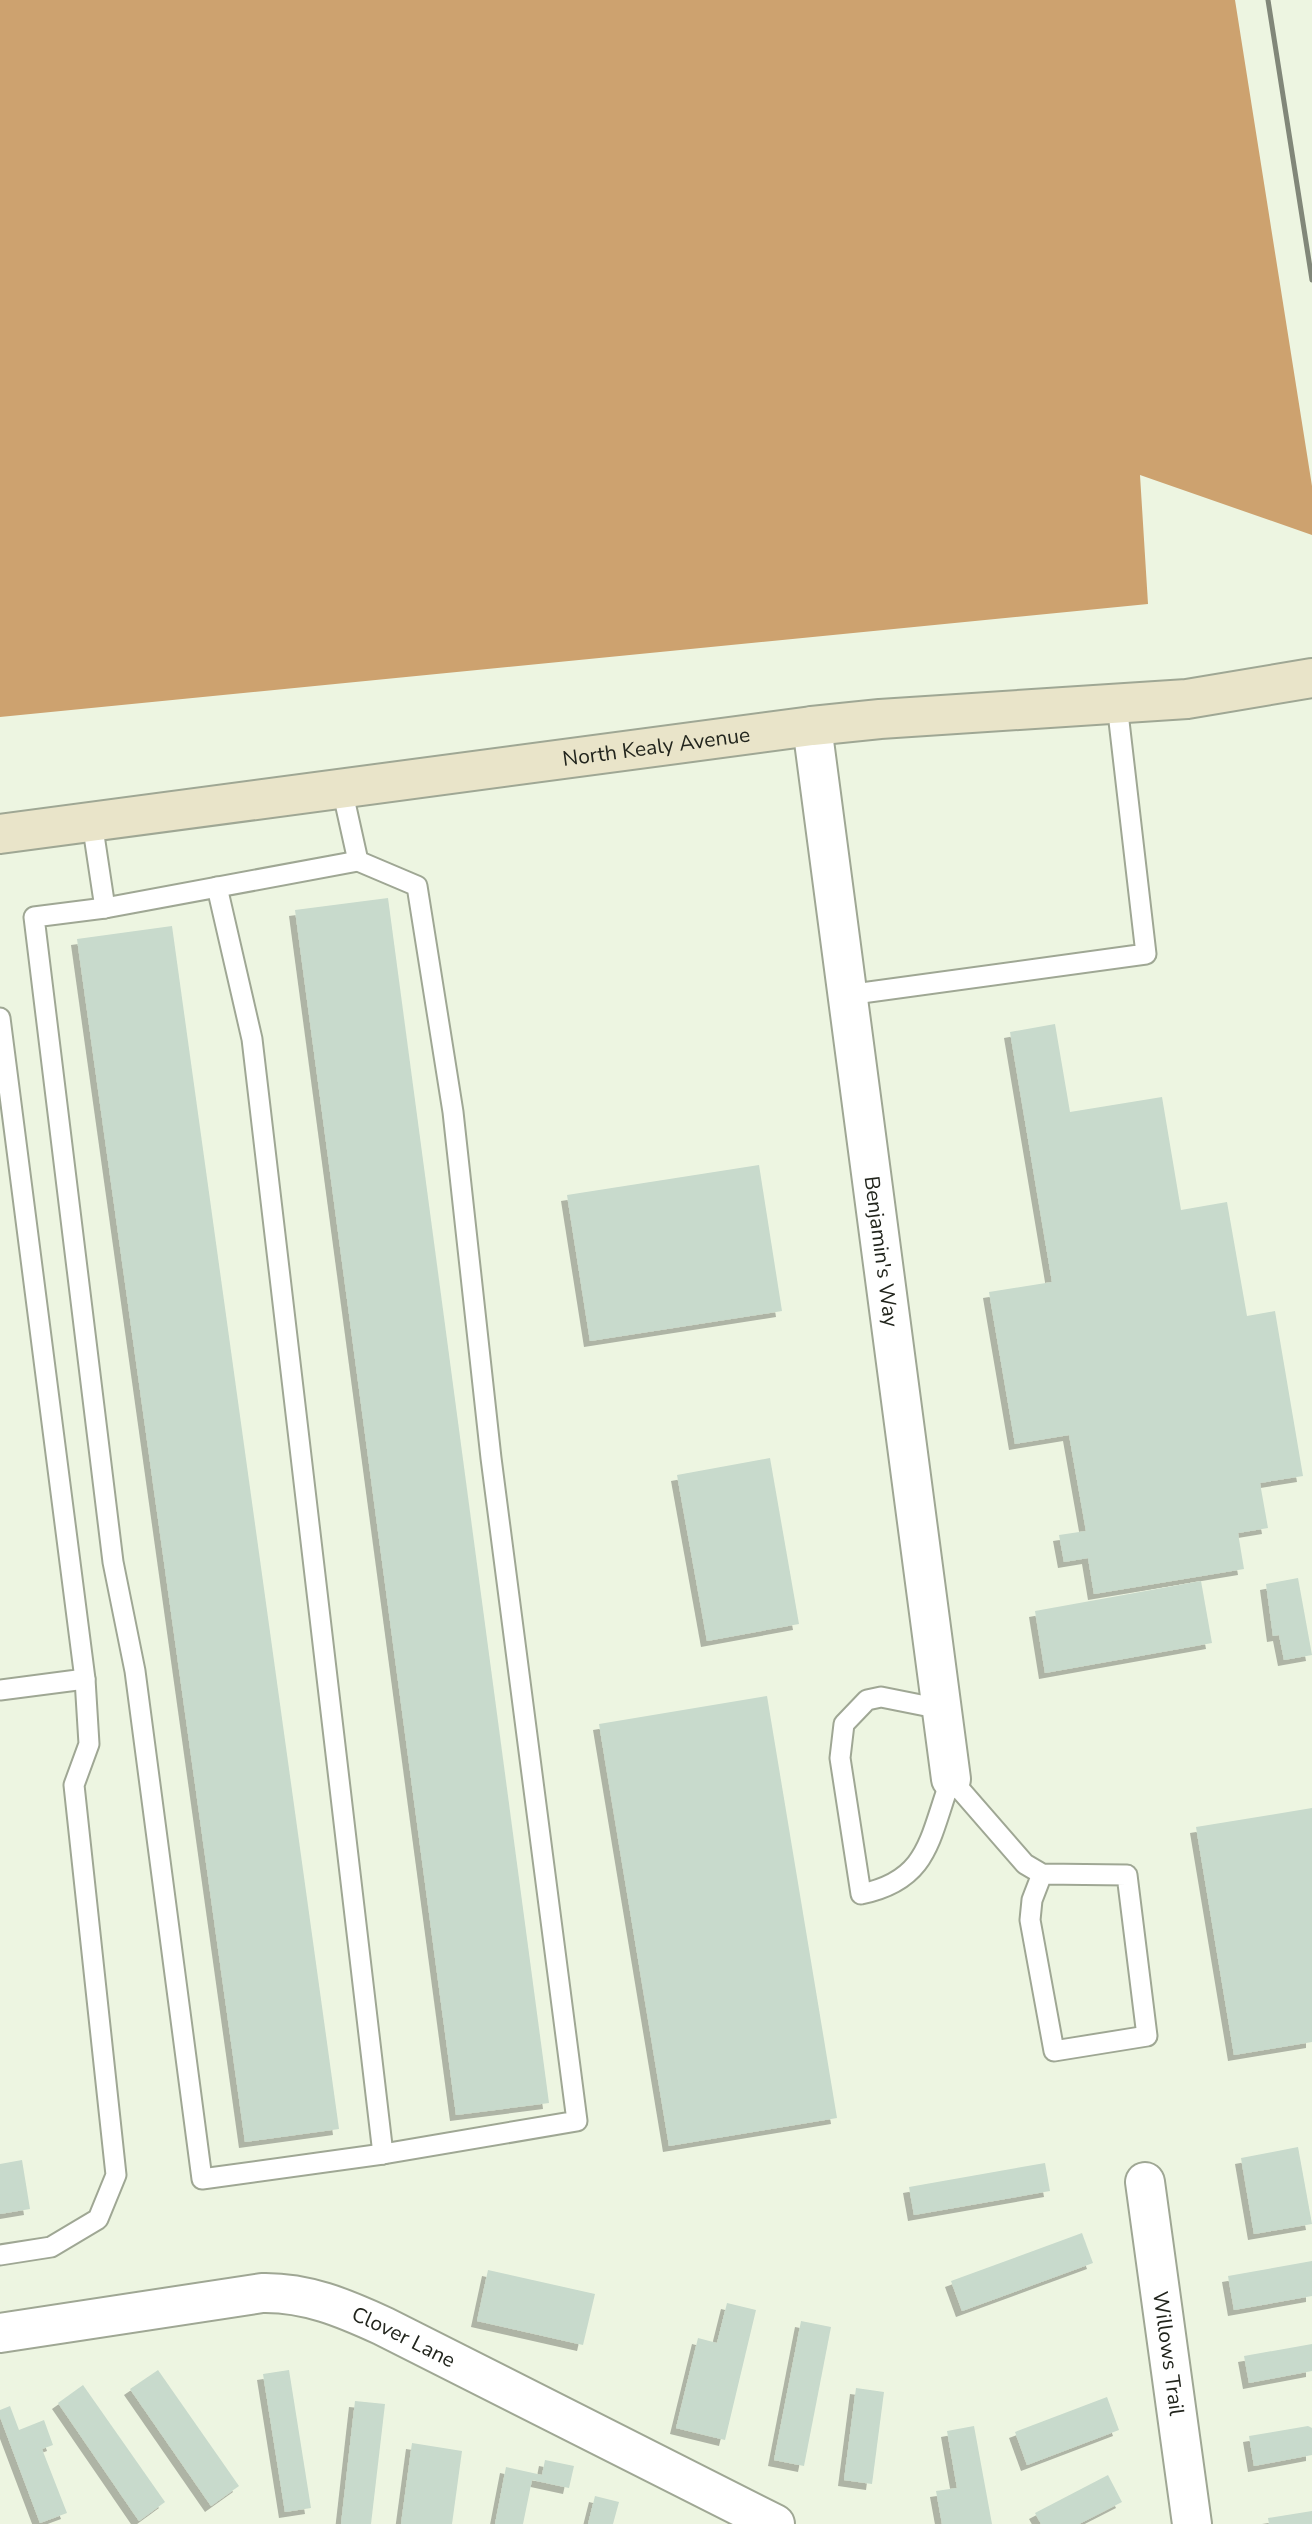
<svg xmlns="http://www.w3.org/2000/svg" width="1312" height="2524" font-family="'Nunito Sans',sans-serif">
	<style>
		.forest { fill: #cda26f }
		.building { fill: #c8dacc; filter: url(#shadow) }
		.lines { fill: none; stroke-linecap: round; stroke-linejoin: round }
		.lane-casing { stroke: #9fa794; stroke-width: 23 }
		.street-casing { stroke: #9fa794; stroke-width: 42 }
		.secondary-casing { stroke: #9fa794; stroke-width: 42 }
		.lane { stroke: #fff; stroke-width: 19 }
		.street { stroke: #fff; stroke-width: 38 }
		.secondary { stroke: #e9e4c9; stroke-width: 38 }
		.rail { stroke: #818779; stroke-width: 5 }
		.labels { text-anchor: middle; stroke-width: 5; stroke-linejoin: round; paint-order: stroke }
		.street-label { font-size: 21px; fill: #22251d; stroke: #fefefe }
	</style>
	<defs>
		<filter id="shadow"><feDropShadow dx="-6" dy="6" stdDeviation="0" flood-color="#0004"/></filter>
	</defs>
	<rect width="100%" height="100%" fill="#edf5e1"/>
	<!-- forest -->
	<path class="forest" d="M0 0H1235L1312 486V535L1140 475 1148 604 0 717Z"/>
	<!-- building -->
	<g class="building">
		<path d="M388 898 549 2103 456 2115 295 910Z"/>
		<path d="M172 926 339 2129 245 2142 77 939Z"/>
		<path d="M1055 1024 1070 1112 1162 1097 1181 1210 1227 1202 1247 1316 1275 1311 1303 1476 1260 1483 1268 1528 1238 1533 1244 1569 1094 1594 1088 1558 1064 1562 1059 1535 1086 1531 1069 1435 1015 1444 989 1292 1052 1282 1010 1032Z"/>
		<path d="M759 1165 782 1311 590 1341 567 1195Z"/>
		<path d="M770 1458 799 1624 707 1641 677 1475Z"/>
		<path d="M1298 1578 1312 1655 1284 1660 1279 1635 1273 1636 1266 1584Z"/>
		<path d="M1201 1581 1212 1643 1045 1673 1035 1611Z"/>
		<path d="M767 1696 837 2118 669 2146 599 1724Z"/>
		<path d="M1312 1808V2042L1234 2055 1196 1827Z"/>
		<path d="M1298 2147 1312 2224 1254 2234 1241 2158Z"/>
		<path d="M22 2160 30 2209 0 2214V2164Z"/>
		<path d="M1045 2163 1050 2191 914 2215 909 2187Z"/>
		<path d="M1082 2233 1093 2263 962 2311 951 2281Z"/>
		<path d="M1312 2261V2296L1234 2310 1228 2276Z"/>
		<path d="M488 2270 595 2294 583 2345 477 2321Z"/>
		<path d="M727 2303 756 2310 725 2440 676 2428 698 2338 717 2343Z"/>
		<path d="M801 2321 831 2327 804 2466 774 2460Z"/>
		<path d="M1312 2344V2371L1249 2383 1244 2356Z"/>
		<path d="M158 2370 239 2486 211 2506 130 2389Z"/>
		<path d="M289 2370 311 2508 285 2512 263 2374Z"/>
		<path d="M83 2385 165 2502 139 2521 58 2403Z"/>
		<path d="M856 2388 884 2392 872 2484 844 2480Z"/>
		<path d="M1107 2397 1119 2430 1027 2465 1015 2432Z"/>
		<path d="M355 2401 385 2404 371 2524H341Z"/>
		<path d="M10 2406 19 2430 44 2420 53 2445 42 2449 67 2513 40 2523 0 2417V2410Z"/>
		<path d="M974 2426 992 2524H942L936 2491 957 2488 947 2431Z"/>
		<path d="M1308 2426 1312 2428V2455L1254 2466 1249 2436Z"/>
		<path d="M412 2443 462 2451 452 2524H401Z"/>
		<path d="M545 2460 574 2466 569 2488 532 2480 523 2524H495L506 2467 542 2475Z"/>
		<path d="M1108 2475 1122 2502 1079 2524H1041L1035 2513Z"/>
		<path d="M595 2496 619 2502 613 2524H588Z"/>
		<path d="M1312 2511V2524H1269L1268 2518Z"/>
	</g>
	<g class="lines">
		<!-- lane casing -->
		<g class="lane-casing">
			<g id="lane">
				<path d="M92 822 105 908 34 917 113 1562 135 1671 202 2179 383 2154 577 2121 491 1458 453 1112 417 886 358 861 342 789"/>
				<path d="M217 887 252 1039 383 2154"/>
				<path d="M105 908 358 861"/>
				<path d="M847 995 1146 954 1117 704"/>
				<path d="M0 1018 85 1679 0 1690"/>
				<path d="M941 1709 881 1697 867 1700 844 1724 840 1758 861 1894C930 1880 929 1837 951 1779L1025 1864 1042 1874 1127 1875 1147 2036 1054 2051 1030 1920 1032 1900 1042 1874"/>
				<path d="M0 2255 51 2247 98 2219 116 2175 74 1785 89 1744 85 1679"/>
			</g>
		</g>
		<!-- street casing -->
		<g class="street-casing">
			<g id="street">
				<path id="s1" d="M812 726 951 1779"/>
				<path id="s2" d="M1145 2182 1192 2524"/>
				<path id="s3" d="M0 2333 262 2293C306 2292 344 2308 383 2326L775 2524"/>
			</g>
		</g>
		<!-- secondary casing -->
		<g class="secondary-casing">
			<g id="secondary">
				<path id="s4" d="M0 834 812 726 880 719 1187 699 1312 678"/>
			</g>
		</g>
		<!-- lane -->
		<use href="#lane" class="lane"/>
		<!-- street -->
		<use href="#street" class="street"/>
		<!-- secondary -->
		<use href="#secondary" class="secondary"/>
		<!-- rail -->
		<path class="rail" d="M1268 0 1312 280"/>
	</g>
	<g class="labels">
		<!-- street labels -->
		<g class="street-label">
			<text dy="7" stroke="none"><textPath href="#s4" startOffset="662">North Kealy Avenue</textPath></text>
			<text dy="7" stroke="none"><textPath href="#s1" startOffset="530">Benjamin's Way</textPath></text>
			<text dy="7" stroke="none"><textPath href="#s3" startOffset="415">Clover Lane</textPath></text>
			<text dy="7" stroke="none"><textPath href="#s2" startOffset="173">Willows Trail</textPath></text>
		</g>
	</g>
</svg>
